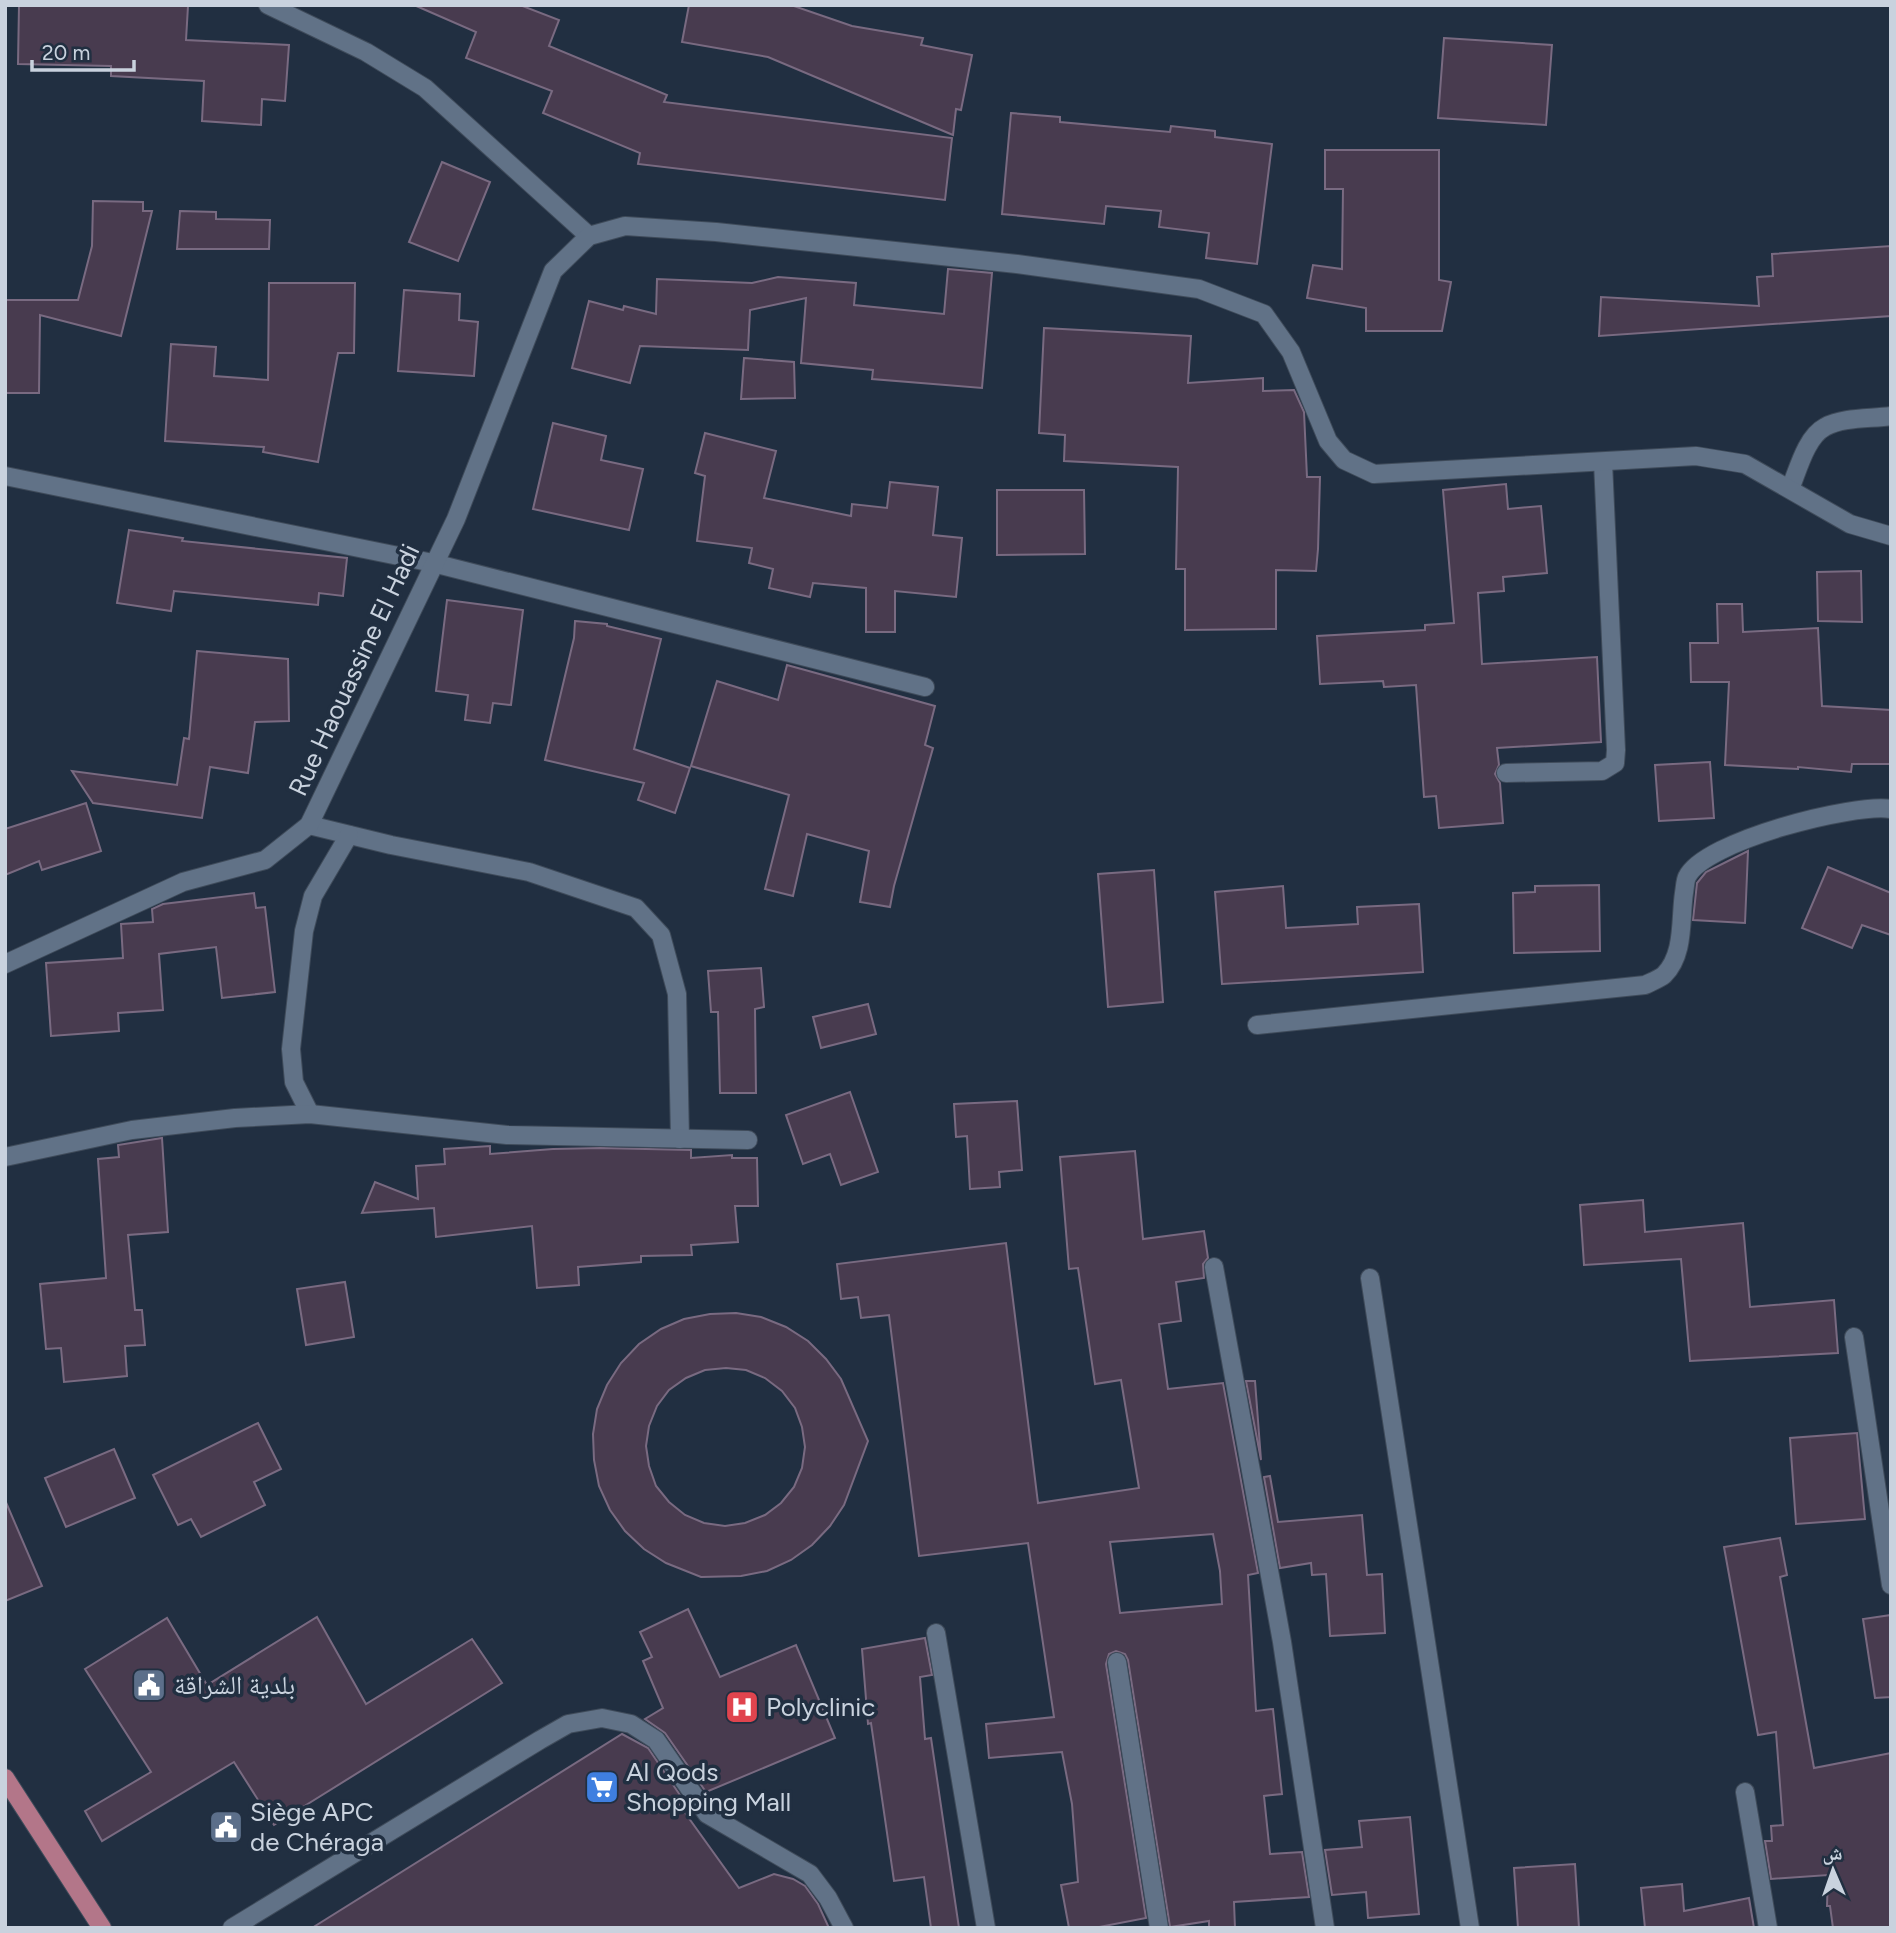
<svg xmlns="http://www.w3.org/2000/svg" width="1896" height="1933" font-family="Figtree,'Noto Naskh Arabic',sans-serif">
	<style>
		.building { fill: #483b4f; stroke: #796a81; stroke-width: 2; fill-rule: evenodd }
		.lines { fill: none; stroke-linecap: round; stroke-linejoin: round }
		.minor-casing { stroke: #3f4b5a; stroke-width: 20 }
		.major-casing { stroke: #3f4b5a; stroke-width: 20 }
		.minor { stroke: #617287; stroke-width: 18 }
		.major { stroke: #b37689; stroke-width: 18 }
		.labels { text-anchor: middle; stroke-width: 7; stroke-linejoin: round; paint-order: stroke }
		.street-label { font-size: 26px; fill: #c9d2de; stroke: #212f41 }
		.poi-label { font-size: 26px; fill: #c9d2de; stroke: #212f41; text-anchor: start }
	</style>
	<rect width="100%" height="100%" fill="#212f41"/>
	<!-- building -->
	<g class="building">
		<path d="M19 5 188 6 186 40 289 45 285 101 262 99 261 125 202 121 204 81 111 76V66L18 64Z"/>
		<path d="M414 5H520L559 20 549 46 667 95 664 102 952 138 945 200 638 164 640 153 543 113 552 91 466 58 476 32Z"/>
		<path d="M689 5H791L852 26 923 38 921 45 972 55 961 110 956 109 953 135 768 57 682 42Z"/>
		<path d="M1444 38 1552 45 1546 125 1438 118Z"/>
		<path d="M1011 113 1060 117V122L1170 132 1171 126 1215 131V137L1272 144 1257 264 1206 258 1209 233 1159 227 1161 211 1106 206 1104 224 1002 214Z"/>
		<path d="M1325 150H1439V280L1451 282 1442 331H1366V308L1307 298 1313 265 1342 269 1343 189H1325Z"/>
		<path d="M442 162 490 182 458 261 409 242Z"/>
		<path d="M93 201 143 202V211H152L121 336 40 315 39 393H5V300H78L92 246Z"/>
		<path d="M180 211 216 212V219L270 220 269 249H177Z"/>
		<path d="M1891 246V316L1599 336 1601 297 1759 306 1757 277 1773 276 1772 254Z"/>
		<path d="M948 269 992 273 982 388 872 379 873 370 801 363 806 298 750 310 748 350 640 346 630 383 572 368 589 301 623 310 624 306 656 314 657 279 752 283 778 277 856 283 854 305 944 314Z"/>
		<path d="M269 283H355L354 353H338L318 462 263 452 264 447 165 441 171 344 216 347 214 376 268 380Z"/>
		<path d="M404 290 460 294 459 320 478 322 474 376 398 371Z"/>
		<path d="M1044 328 1191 336 1188 383 1263 378V391L1294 390 1304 412 1307 477H1320L1318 549 1316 571 1276 570V629L1185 630V569H1176L1178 467 1064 461 1065 435 1039 433Z"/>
		<path d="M744 358 794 362 795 398 741 399Z"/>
		<path d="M553 423 606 436 601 460 643 469 629 530 533 509Z"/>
		<path d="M705 433 776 451 764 498 851 516 852 504 887 508 890 482 938 487 933 535 962 538 956 597 895 591V632H866V588L813 583 810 597 769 588 773 569 749 563 752 548 697 541 705 476 695 473Z"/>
		<path d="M1506 484 1508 509 1541 506 1547 573 1503 577 1504 591 1478 593 1482 664 1597 657 1601 742 1497 748 1499 765 1495 774 1500 783 1503 823 1439 828 1436 796 1424 797 1416 685 1384 687 1383 681 1320 684 1317 636 1425 630V625L1454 623 1443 490Z"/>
		<path d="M997 490H1084L1085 554 997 555Z"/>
		<path d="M129 530 183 538 182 541 347 558 343 596 319 593 318 605 174 591 171 611 117 603Z"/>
		<path d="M1861 571 1862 622 1818 621 1817 572Z"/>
		<path d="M447 600 523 610 511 705 493 703 490 723 465 720 468 695 436 691Z"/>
		<path d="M1717 604H1742L1743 632 1818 628 1822 706 1891 710V764H1852L1851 772 1798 767V769L1725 765 1729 682H1691L1690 643H1718Z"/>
		<path d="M575 621 607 624V626L661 639 634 749 690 768 675 813 638 800 644 783 545 760 574 638Z"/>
		<path d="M197 651 288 659 289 721 255 722 248 773 210 767 202 818 93 803 72 771 177 785 184 738 189 739Z"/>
		<path d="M787 665 935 706 925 745 933 748 894 886 890 907 860 902 869 851 807 834 793 896 765 889 789 795 691 766 717 681 778 700Z"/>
		<path d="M1710 762 1714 818 1659 821 1655 765Z"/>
		<path d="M86 803 101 851 42 870 39 861 5 875V829Z"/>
		<path d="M1748 851 1745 923 1693 920 1697 883 1706 872Z"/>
		<path d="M1828 867 1891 893V935L1862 925 1852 948 1802 928Z"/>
		<path d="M1154 870 1163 1002 1108 1007 1098 874Z"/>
		<path d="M1599 885 1600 951 1514 953 1513 893 1535 892V886Z"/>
		<path d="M1283 886 1286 928 1358 924 1357 907 1419 904 1423 972 1222 984 1215 892Z"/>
		<path d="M254 893 256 908 265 907 275 992 222 998 216 947 159 954 163 1010 118 1013 119 1031 51 1036 46 963 123 958 121 924 153 922 152 909 163 904Z"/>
		<path d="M761 968 764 1007 755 1009 756 1093H720L718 1012H711L708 971Z"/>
		<path d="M868 1004 876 1034 821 1048 813 1017Z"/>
		<path d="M850 1092 878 1172 841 1185 830 1154 803 1164 786 1115Z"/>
		<path d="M1017 1101 1022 1170 999 1172 1000 1187 970 1189 967 1136 956 1137 954 1104Z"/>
		<path d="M162 1138 168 1232 128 1235 135 1310H142L145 1345 125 1346 127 1376 64 1382 61 1348 46 1349 40 1284 106 1278 98 1159 119 1157 118 1145Z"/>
		<path d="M490 1146V1154L553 1149 600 1148 691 1150V1158L732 1155V1158H757L758 1206H735L738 1242 691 1245 692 1255 641 1256V1262L578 1267 579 1285 537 1288 532 1226 436 1237 434 1208 362 1213 375 1182 418 1199 416 1166 445 1164 444 1149Z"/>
		<path d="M1135 1151 1143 1239 1204 1231 1208 1258 1203 1264 1204 1278 1176 1282 1181 1321 1159 1324 1168 1389 1223 1383 1258 1573 1248 1575 1256 1711 1273 1709 1282 1794 1264 1796 1270 1854 1302 1852 1309 1897 1234 1902 1235 1928H1209V1921L1170 1927 1128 1660 1125 1654 1116 1651 1109 1654 1106 1664 1146 1918 1094 1928H1069L1061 1885 1078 1882 1072 1804 1062 1752 989 1758 986 1724 1054 1717 1028 1543 919 1556 889 1315 861 1318 858 1297 841 1299 837 1264 1006 1243 1038 1503 1139 1488 1121 1380 1095 1384 1078 1268 1069 1269 1060 1157ZM1213 1534 1220 1571 1222 1604 1120 1613 1110 1542Z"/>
		<path d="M1643 1200 1645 1232 1743 1223 1750 1307 1834 1300 1838 1353 1690 1361 1681 1259 1584 1265 1580 1205Z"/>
		<path d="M345 1282 354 1337 306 1345 297 1289Z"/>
		<path d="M736 1313 761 1317 786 1327 808 1341 826 1359 841 1379 868 1441 844 1505 830 1526 812 1545 791 1560 767 1571 741 1576 701 1577 666 1563 644 1549 625 1531 610 1510 599 1486 594 1460 593 1434 597 1409 607 1385 621 1363 639 1344 661 1329 684 1319 710 1314ZM726 1368 746 1370 765 1378 782 1391 795 1408 802 1427 805 1447 802 1468 794 1487 781 1503 765 1515 745 1523 725 1526 704 1523 685 1515 669 1502 656 1486 649 1466 646 1446 649 1426 657 1406 669 1390 686 1378 705 1370Z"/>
		<path d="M1246 1381H1255L1261 1460Z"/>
		<path d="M258 1423 281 1469 254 1482 265 1505 201 1537 191 1519 178 1525 153 1475Z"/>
		<path d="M1857 1433 1865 1519 1796 1524 1790 1438Z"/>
		<path d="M114 1449 135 1498 66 1527 45 1478Z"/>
		<path d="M1270 1476 1278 1522 1362 1515 1367 1575 1382 1574 1385 1633 1330 1636 1326 1574 1312 1575 1311 1563 1280 1568 1264 1477Z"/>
		<path d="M5 1500 42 1586 5 1601Z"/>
		<path d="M1780 1538 1787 1575 1780 1577 1814 1768 1891 1753V1928H1833L1830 1906H1827L1828 1875 1771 1879 1765 1841H1772L1771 1826 1783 1825 1776 1732 1758 1735 1724 1547Z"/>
		<path d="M688 1609 720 1677 796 1645 835 1738 706 1792 665 1733 645 1719 663 1708 643 1661 652 1657 640 1632Z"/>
		<path d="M1891 1615V1697L1875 1698 1863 1619Z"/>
		<path d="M317 1617 366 1704 472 1639 502 1683 274 1825 234 1762 102 1841 85 1811 151 1772 85 1669 167 1618 207 1685Z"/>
		<path d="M925 1638 932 1675 920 1677 925 1739 931 1738 959 1928H931L924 1877 894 1881 871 1723 868 1724 862 1649Z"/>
		<path d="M622 1734 648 1748 684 1801 678 1803 739 1888 774 1874 793 1879 805 1886 818 1904 829 1928H312Z"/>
		<path d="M1410 1817 1419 1914 1368 1918 1366 1892 1332 1895 1325 1850 1362 1847 1359 1821Z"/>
		<path d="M1575 1864 1579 1928H1518L1514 1868Z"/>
		<path d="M1682 1884 1684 1911 1749 1898 1754 1928H1645L1641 1888Z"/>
	</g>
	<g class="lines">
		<!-- minor casing -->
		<g class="minor-casing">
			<g id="minor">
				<path d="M268 5 366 52 425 88 589 236"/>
				<path d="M5 476 433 563 925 687"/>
				<path d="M1790 489C1798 470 1806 437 1825 427 1843 417 1871 419 1891 416"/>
				<path d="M1506 773 1602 771 1615 763 1616 750 1603 462"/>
				<path d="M309 825 391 845 529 872 636 908 661 935 677 994 680 1139"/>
				<path d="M5 964 183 882 265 860 309 825 456 519 553 271 589 236 625 226 716 232 1017 264 1199 289 1264 314 1291 352 1328 441 1344 460 1374 474 1696 456 1745 464 1850 524 1891 536"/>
				<path d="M1257 1025 1645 985C1651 982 1659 979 1664 975 1685 954 1680 919 1684 893 1685 888 1685 881 1687 877 1704 841 1853 803 1891 809"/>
				<path d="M310 1114 294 1082 291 1049 304 931 313 896 349 835"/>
				<path d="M5 1157 132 1130 235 1118 310 1114 507 1135 748 1140"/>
				<path d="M1214 1267 1282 1642 1325 1928"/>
				<path d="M1370 1278 1470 1928"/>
				<path d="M1854 1337 1891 1585"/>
				<path d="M936 1633 986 1928"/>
				<path d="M1117 1662 1159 1928"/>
				<path d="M1745 1792 1768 1928"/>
				<path d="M232 1928 540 1740 568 1724 602 1718 631 1724 656 1740 707 1814 810 1874 828 1898 844 1928"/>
			</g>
		</g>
		<!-- major casing -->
		<g class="major-casing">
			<path id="major" d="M5 1778 102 1928"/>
		</g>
		<!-- minor -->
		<use href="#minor" class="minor"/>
		<!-- major -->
		<use href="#major" class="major"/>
	</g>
	<!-- icons -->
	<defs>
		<g id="civic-square" transform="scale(1.75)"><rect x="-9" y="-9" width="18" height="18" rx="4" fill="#5c6f8a" stroke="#212f41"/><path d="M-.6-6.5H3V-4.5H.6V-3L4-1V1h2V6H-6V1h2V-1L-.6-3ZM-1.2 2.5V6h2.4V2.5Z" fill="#fff"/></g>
		<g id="hospital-square" transform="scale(1.75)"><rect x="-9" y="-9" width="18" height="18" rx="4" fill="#e0444e" stroke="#212f41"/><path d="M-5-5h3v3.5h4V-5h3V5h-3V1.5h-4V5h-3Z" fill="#fff"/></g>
		<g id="supermarket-square" transform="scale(1.75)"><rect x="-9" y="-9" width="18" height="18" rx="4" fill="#3f7fe0" stroke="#212f41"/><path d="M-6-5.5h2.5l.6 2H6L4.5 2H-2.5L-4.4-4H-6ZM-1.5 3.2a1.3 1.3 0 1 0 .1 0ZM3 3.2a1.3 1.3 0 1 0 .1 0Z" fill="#fff"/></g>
	</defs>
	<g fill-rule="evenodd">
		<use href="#civic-square" x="149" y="1685"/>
		<use href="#hospital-square" x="742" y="1707"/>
		<use href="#supermarket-square" x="602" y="1787"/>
		<use href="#civic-square" x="226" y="1827"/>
	</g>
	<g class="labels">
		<!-- street labels -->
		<g class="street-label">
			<text transform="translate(354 670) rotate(-65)" y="9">Rue Haouassine El Hadi</text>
		</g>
		<!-- poi labels -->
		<g class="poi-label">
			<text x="174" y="1694">بلدية الشراقة</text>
			<text x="766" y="1716">Polyclinic</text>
			<text x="626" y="1781">Al Qods<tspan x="626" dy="30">Shopping Mall</tspan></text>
			<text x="250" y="1821">Siège APC<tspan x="250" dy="30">de Chéraga</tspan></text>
		</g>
	</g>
	<!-- border -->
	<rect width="1896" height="1933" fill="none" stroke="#c9d2de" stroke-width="14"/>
	<!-- north arrow -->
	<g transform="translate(1833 1870) rotate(358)" stroke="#212f41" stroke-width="5" paint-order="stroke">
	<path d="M0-5L12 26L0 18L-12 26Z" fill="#c9d2de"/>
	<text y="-10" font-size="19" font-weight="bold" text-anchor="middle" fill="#c9d2de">ش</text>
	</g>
	<!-- scale -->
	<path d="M32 60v10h102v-10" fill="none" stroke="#c9d2de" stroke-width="3.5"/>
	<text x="42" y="60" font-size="21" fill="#c9d2de" stroke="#212f41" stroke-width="5" paint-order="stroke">20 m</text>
</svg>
